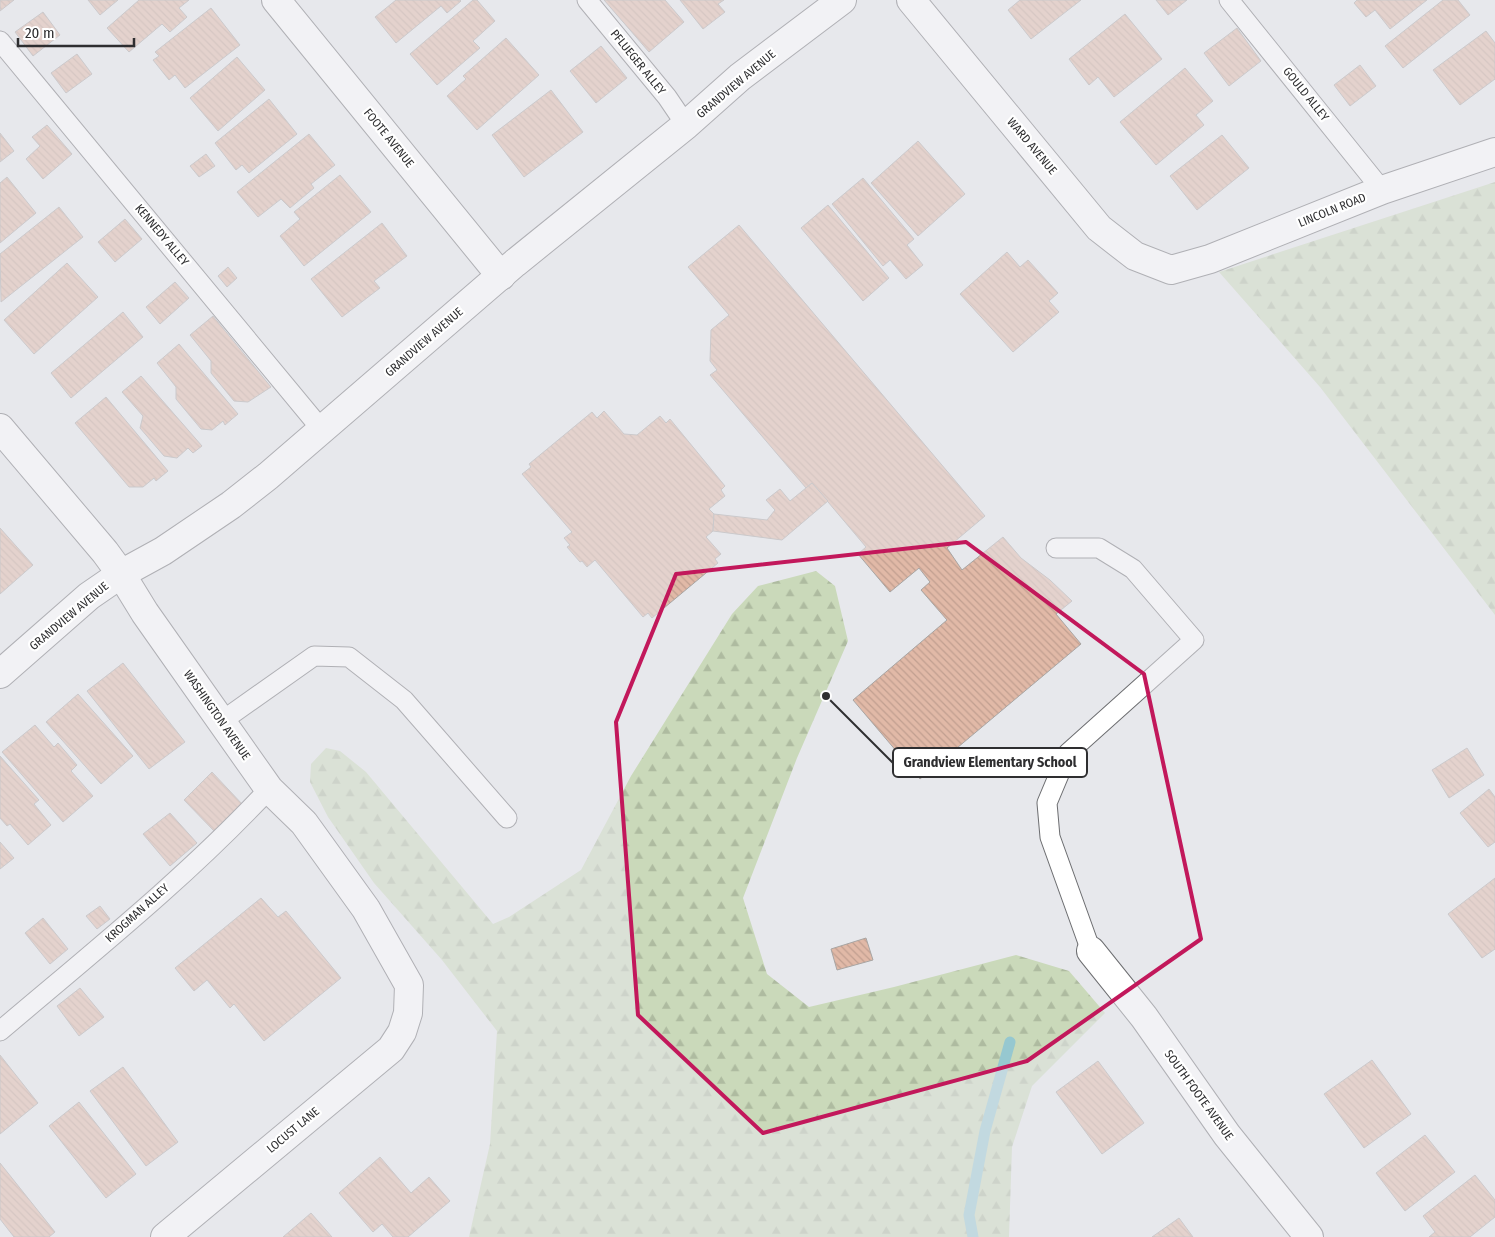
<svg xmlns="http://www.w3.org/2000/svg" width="1495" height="1237" font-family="'Fira Sans Condensed',sans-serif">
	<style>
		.forest { fill: url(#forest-firs) }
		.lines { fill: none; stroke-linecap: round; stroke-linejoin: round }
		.stream { stroke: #96c8d0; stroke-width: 11 }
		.building { fill: url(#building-back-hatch); stroke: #a8a5a3 }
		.lane-casing { stroke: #6d6e71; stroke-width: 21 }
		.street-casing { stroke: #6d6e71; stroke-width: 30 }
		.lane { stroke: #fff; stroke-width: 19 }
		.street { stroke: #fff; stroke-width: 28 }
		.marked { fill: none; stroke: #c2185b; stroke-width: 4; stroke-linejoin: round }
		.labels { text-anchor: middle; stroke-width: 4.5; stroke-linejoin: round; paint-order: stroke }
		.street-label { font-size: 12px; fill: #2e2e30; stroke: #fff }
		.leader { fill: none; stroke: #2e2e30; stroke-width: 2 }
		.callout-dot { fill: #2e2e30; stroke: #fff; stroke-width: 2 }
		.callout { fill: #fff; stroke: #2e2e30; stroke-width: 2 }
		.callout-label { font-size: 14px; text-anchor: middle; font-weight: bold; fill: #2e2e30 }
	</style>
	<defs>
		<pattern id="forest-firs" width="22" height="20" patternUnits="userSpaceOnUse" patternTransform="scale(1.25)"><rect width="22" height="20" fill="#cad9ba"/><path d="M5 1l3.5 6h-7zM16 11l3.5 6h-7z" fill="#aebba0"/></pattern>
		<pattern id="building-back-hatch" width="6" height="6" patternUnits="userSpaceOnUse" patternTransform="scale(1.25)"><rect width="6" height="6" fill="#e1b9a7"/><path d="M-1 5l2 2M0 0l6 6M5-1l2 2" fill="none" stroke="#c19f90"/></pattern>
	</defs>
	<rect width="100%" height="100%" fill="#e7e8ec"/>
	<!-- forest -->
	<g class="forest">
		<path d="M1495 182V615L1320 387 1219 272Z"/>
		<path d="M816 571 835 586 848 641 797 758 743 898 767 974 809 1007 894 987 1016 955 1069 971 1105 1013 1032 1086 1012 1147 1009 1237H469L490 1144 497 1031 442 960 374 883 328 817 310 782 311 764 326 748 340 751 366 772 493 924 509 917 581 870 631 776 732 614 758 586Z"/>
	</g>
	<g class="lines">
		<!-- stream -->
		<path class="stream" d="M973 1237 969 1215 985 1131 1010 1042"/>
	</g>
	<!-- building -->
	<g class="building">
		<path d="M0 0H14L0 11Z"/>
		<path d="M88 0H118L100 15Z"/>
		<path d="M139 0H189L179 8 187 17 170 32 162 24 129 52 107 28Z"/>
		<path d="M396 0H460L461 1 447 13 441 6 396 43 375 17Z"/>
		<path d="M473 0H477L495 21 473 41 480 48 437 85 410 54Z"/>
		<path d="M604 0H665L684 22 649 52Z"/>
		<path d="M680 0H724L718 4 725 12 703 29Z"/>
		<path d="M1020 0H1081L1031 39 1008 10Z"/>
		<path d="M1156 0H1187L1168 15Z"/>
		<path d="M1357 0H1427L1390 29 1375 10 1366 17 1354 3Z"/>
		<path d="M1443 0H1458L1470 15 1403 68 1385 46Z"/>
		<path d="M211 8 240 45 185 88 175 75 169 80 153 60 159 56 155 52Z"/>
		<path d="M43 12 60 35 33 56 15 32Z"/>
		<path d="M1125 14 1162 59 1114 97 1098 77 1089 85 1069 59Z"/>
		<path d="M1237 28 1261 61 1229 86 1204 53Z"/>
		<path d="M1486 31 1495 43V79L1460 105 1433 70Z"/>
		<path d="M506 38 539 75 477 130 447 96 466 79 463 76Z"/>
		<path d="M601 46 627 78 596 103 570 71Z"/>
		<path d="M77 54 92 74 66 93 51 73Z"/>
		<path d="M237 57 265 90 218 131 190 98Z"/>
		<path d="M1360 65 1376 86 1350 106 1334 85Z"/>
		<path d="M1185 68 1213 101 1196 115 1204 125 1156 165 1120 122Z"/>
		<path d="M551 90 583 132 524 177 492 135Z"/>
		<path d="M269 99 297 134 249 173 242 165 236 170 215 143Z"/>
		<path d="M47 125 72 154 43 179 26 159 40 146 32 137Z"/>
		<path d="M0 133 14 151 0 162Z"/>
		<path d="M309 134 335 165 311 184 314 188 290 208 281 199 258 217 237 192Z"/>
		<path d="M1222 135 1249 168 1197 210 1170 176Z"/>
		<path d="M918 141 965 194 918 236 871 183Z"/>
		<path d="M206 154 215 166 199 177 190 166Z"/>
		<path d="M340 175 371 212 304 266 280 236 300 219 294 212Z"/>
		<path d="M7 177 36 213 0 243V183Z"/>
		<path d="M863 178 914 239 907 245 923 265 906 279 890 260 883 266 832 204Z"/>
		<path d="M828 205 889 278 863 301 801 228Z"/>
		<path d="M59 207 83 237 1 302 0 254Z"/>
		<path d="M125 219 142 239 115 262 98 242Z"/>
		<path d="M382 223 407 256 374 281 380 288 342 317 311 279Z"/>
		<path d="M739 225 985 516 947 548 962 570 1003 537 1021 558 1050 580 1072 601 1056 614 1081 644 920 779 853 700 947 620 921 590 930 582 919 568 890 592 858 554 866 547 812 483 806 488 710 375 717 370 710 361 711 330 729 315 688 267Z"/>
		<path d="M1007 252 1020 267 1028 260 1058 293 1049 301 1059 312 1013 352 960 294Z"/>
		<path d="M67 263 98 297 34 354 4 320Z"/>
		<path d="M228 267 237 278 227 287 218 276Z"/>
		<path d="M175 282 189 298 160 324 146 307Z"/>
		<path d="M123 312 143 337 71 398 51 373Z"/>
		<path d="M213 316 271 387 248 402 234 401 211 373V361L190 335Z"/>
		<path d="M179 344 238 414 225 425 223 421 212 430 201 429 176 399V387L157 363Z"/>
		<path d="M141 376 202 446 193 453 188 448 177 458 164 456 140 428 143 416 122 392Z"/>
		<path d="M106 397 168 471 156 481 154 478 143 487H129L75 423Z"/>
		<path d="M604 411 624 434 637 435 660 416 666 423 670 419 725 486 721 490 725 496 709 509 714 514 713 531 706 537 721 554 715 559 718 563 652 618 648 613 643 617 595 560 587 567 582 561 580 562 567 547 570 545 564 538 572 532 522 474 531 467 529 464 592 412 597 418Z"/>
		<path d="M812 483 828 501 782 540 713 531 714 514 767 520 775 510 766 500 780 489 790 501Z"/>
		<path d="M0 528 33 565 0 594Z"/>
		<path d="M123 663 185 742 149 769 87 691Z"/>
		<path d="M78 694 133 756 101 784 46 722Z"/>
		<path d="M35 725 54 747 58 743 77 765 71 771 93 796 63 822 2 752Z"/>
		<path d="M1467 748 1484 775 1449 798 1432 770Z"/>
		<path d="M0 756 39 800 34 804 51 825 28 845 10 824 7 826 0 818Z"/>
		<path d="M212 772 243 805 215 832 184 800Z"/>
		<path d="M1489 789 1495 797V842L1488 847 1460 813Z"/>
		<path d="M170 813 197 843 170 866 143 834Z"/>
		<path d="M0 842 14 858 0 869Z"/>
		<path d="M1495 878V949L1482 958 1448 914Z"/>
		<path d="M261 898 278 917 286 911 341 978 264 1041 234 1004 230 1008 207 980 194 991 175 968Z"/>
		<path d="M100 906 110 919 97 929 86 916Z"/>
		<path d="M43 918 68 949 50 964 25 933Z"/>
		<path d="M866 938 873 960 837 970 831 949Z"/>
		<path d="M80 988 104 1017 79 1036 57 1006Z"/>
		<path d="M0 1055 38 1103 0 1134Z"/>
		<path d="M1372 1060 1411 1114 1364 1148 1324 1094Z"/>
		<path d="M1098 1061 1144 1123 1102 1154 1056 1092Z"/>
		<path d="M123 1067 178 1142 146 1166 90 1091Z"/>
		<path d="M79 1102 136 1174 106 1198 49 1126Z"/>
		<path d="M1425 1135 1455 1172 1405 1211 1376 1173Z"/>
		<path d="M380 1157 411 1193 429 1177 450 1201 408 1237H393L382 1224 373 1232 339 1193Z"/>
		<path d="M0 1163 55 1232 49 1237H14L0 1219Z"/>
		<path d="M1475 1175 1495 1200V1217L1470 1237H1429L1435 1232 1423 1216Z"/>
		<path d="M311 1213 332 1237H283Z"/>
		<path d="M1179 1218 1193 1237H1152Z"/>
	</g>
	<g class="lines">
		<!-- lane casing -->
		<g class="lane-casing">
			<g id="lane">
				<path d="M587 0 667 97 686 125"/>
				<path d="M1229 0 1382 190"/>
				<path d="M0 41 322 430"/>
				<path d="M1056 548H1099L1133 569 1194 640 1068 753 1047 803 1050 837 1091 951"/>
				<path d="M222 721 314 656 349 657 404 700 507 818"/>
				<path d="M0 1031C92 953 187 877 269 789"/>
			</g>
		</g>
		<!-- street casing -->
		<g class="street-casing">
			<g id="street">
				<path d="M276 0 501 276"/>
				<path d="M911 0 1099 228 1135 256 1171 270 1210 259 1382 190 1495 152"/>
				<path d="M0 428 105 552 121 574 145 613 269 789 304 823 366 909 409 985 408 1013 402 1032 391 1049 165 1237"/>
				<path d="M0 674 89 596 121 574 163 551 231 505 268 476 515 263 686 125 740 77 842 0"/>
				<path d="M1091 951 1144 1017 1227 1135 1309 1237"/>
			</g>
		</g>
		<!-- lane -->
		<use href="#lane" class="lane"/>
		<!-- street -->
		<use href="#street" class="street"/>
	</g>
	<!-- marked area -->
	<path d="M0 0H1495V1237H0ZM966 542 1144 674 1201 939 1027 1061 763 1133 638 1015 616 722 676 574Z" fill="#e7e8ec" fill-opacity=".55" fill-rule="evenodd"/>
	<path class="marked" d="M966 542 1144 674 1201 939 1027 1061 763 1133 638 1015 616 722 676 574Z"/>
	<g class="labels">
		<!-- street labels -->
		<g class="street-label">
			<text transform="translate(638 62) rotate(51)" y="4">PFLUEGER ALLEY</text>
			<text transform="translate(736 84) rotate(-40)" y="4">GRANDVIEW AVENUE</text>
			<text transform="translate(1306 94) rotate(51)" y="4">GOULD ALLEY</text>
			<text transform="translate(389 138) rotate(51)" y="4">FOOTE AVENUE</text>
			<text transform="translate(1032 146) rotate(50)" y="4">WARD AVENUE</text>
			<text transform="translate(1332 210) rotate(-22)" y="4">LINCOLN ROAD</text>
			<text transform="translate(162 235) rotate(50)" y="4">KENNEDY ALLEY</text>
			<text transform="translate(424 342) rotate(-41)" y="4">GRANDVIEW AVENUE</text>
			<text transform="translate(69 616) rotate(-40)" y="4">GRANDVIEW AVENUE</text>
			<text transform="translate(217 715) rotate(55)" y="4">WASHINGTON AVENUE</text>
			<text transform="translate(137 913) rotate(-42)" y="4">KROGMAN ALLEY</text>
			<text transform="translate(1199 1095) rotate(54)" y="4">SOUTH FOOTE AVENUE</text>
			<text transform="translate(293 1130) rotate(-40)" y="4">LOCUST LANE</text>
		</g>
	</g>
	<!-- callouts -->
	<path class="leader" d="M826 696L893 763"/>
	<circle class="callout-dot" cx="826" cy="696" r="5"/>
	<rect class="callout" x="893" y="748" width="194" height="29" rx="5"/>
	<g class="callout-label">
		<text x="990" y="767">Grandview Elementary School</text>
	</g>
	<!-- scale -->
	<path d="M18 38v8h116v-8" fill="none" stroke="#2e2e30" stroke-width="2.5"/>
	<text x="25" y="38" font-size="15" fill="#2e2e30" stroke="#ffffff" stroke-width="4" paint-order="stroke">20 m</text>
</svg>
